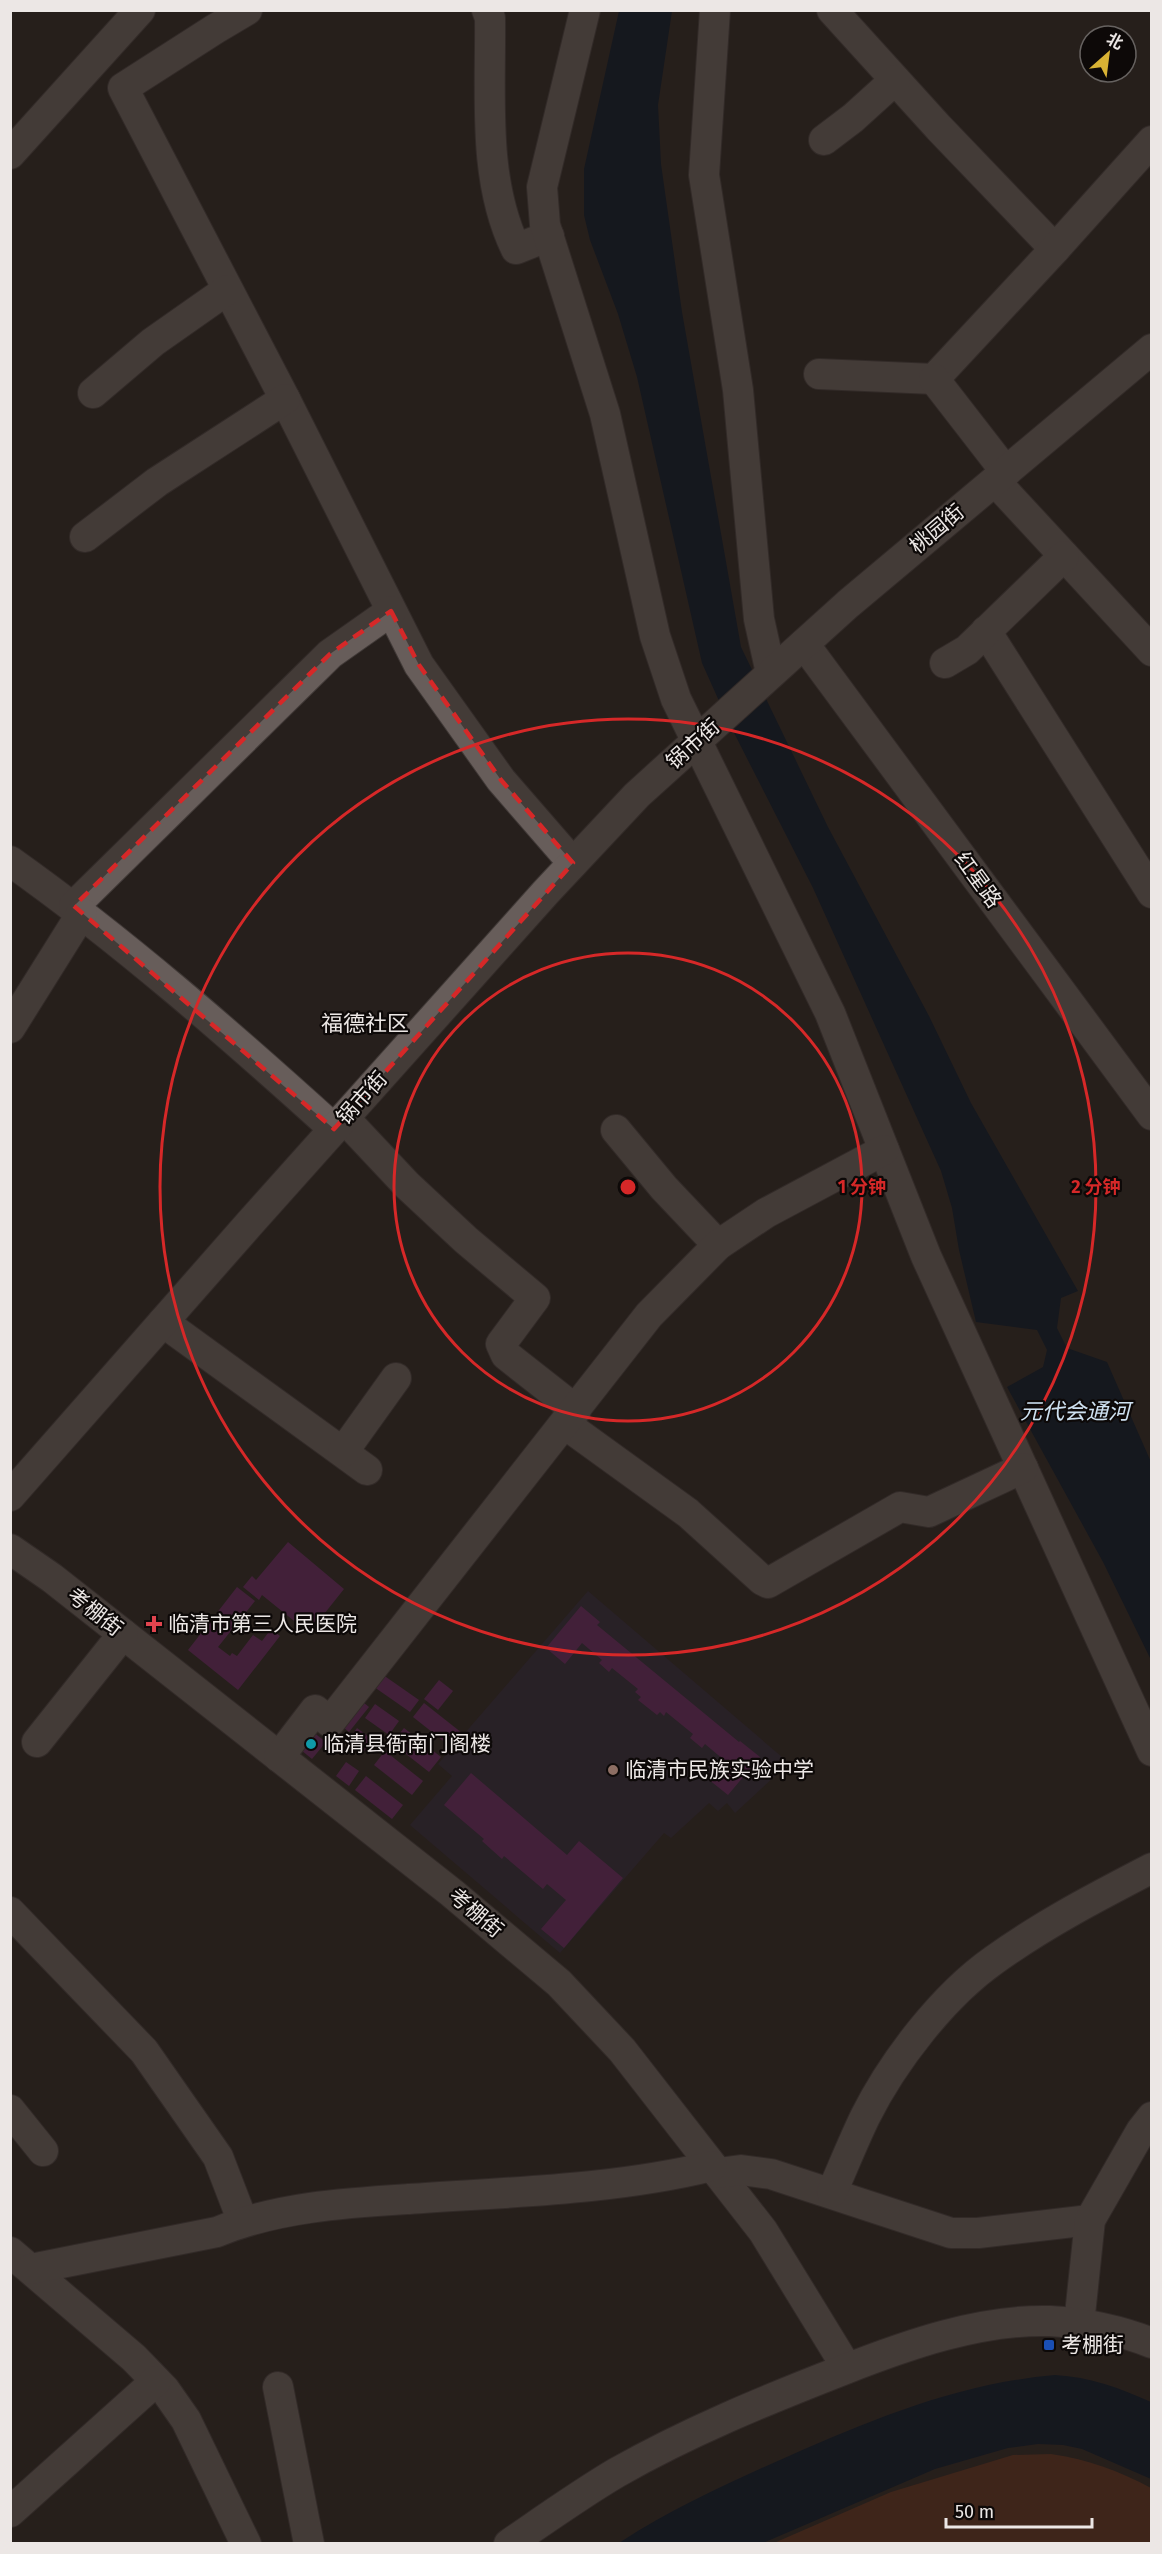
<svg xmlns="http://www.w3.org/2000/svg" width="1162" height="2554" font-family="'Fira Sans','Noto Sans SC',sans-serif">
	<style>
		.education { fill: #2c2433 }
		.green { fill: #5b2d1a }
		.water { fill: #001022 }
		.building { fill: #64235e }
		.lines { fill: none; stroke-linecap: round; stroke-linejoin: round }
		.minor-casing { stroke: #403937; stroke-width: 32 }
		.minor { stroke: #675d5a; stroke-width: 30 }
		.marked { fill: none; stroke: #d62828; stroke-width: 4.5; stroke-dasharray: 12 8; stroke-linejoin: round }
		.ring { fill: none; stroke: #d62828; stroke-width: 3 }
		.health-dot { fill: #e0444e; stroke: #0d0908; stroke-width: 2 }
		.culture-dot { fill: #0f9aa8; stroke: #0d0908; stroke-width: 2 }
		.education-dot { fill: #8d6e63; stroke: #0d0908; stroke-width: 2 }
		.transit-dot { fill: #1a4fb4; stroke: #0d0908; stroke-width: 2 }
		.labels { text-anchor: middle; stroke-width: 4.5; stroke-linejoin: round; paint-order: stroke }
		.street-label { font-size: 21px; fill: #ece7e5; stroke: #0d0908 }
		.poi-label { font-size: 21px; fill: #ece7e5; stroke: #0d0908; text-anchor: start }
		.neighbourhood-label { font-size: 22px; fill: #ece7e5; stroke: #0d0908 }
		.water-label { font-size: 22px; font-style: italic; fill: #cee1f1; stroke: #0d0908 }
		.centre { fill: #d62828; stroke: #0d0908; stroke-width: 3 }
		.ring-label { font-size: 18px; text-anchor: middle; font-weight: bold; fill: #d62828; stroke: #0d0908; stroke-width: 4.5; stroke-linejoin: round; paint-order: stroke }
	</style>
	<rect width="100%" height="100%" fill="#261f1c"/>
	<!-- education -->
	<path class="education" d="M588 1591 789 1763 735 1813 727 1803 718 1811 709 1803 671 1838 664 1833 560 1953 410 1825 452 1776 438 1764Z"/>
	<!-- green -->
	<path class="green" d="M1051 2454C1087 2459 1119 2471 1151 2488V2543H774L891 2492 1013 2455Z"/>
	<!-- water -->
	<g class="water">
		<path d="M619 11H672L658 105 661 164 682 312 741 647 828 827 929 1016 971 1103 1078 1291 1061 1298 1057 1328 1067 1348 1107 1362 1151 1462V1660L1103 1562 1007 1387 1043 1367 1047 1350 1037 1330 976 1322 959 1250 952 1208 941 1171 813 888 728 721 702 663 637 377 618 314 590 240 584 215V169Z"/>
		<path d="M1055 2375C1090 2377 1120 2388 1151 2402V2479L1082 2449 1063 2445 1038 2444 1008 2448 935 2469 763 2543H619C673 2508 730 2482 789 2456 875 2418 961 2383 1055 2375Z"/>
	</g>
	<!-- building -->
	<g class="building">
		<path d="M288 1542 344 1589 309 1633 262 1595 259 1600 243 1587 252 1576 256 1580Z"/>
		<path d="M237 1587 255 1601 218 1647 230 1656 232 1653 237 1656 253 1635 262 1641 271 1629 280 1636 238 1690 188 1650Z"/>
		<path d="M581 1606 600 1622 597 1625 739 1742 740 1741 760 1757 728 1795 708 1779 724 1760 705 1744 702 1748 690 1738 693 1734 666 1712 664 1716 660 1712 657 1715 638 1700 641 1697 635 1692 638 1689 612 1668 609 1672 599 1663 602 1660 582 1643 565 1664 546 1648Z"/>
		<path d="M376 1670 419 1700 410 1712 367 1682Z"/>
		<path d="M439 1680 453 1691 438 1710 424 1699Z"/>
		<path d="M358 1698 369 1707 349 1732 338 1723Z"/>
		<path d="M424 1703 462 1733 451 1747 413 1717Z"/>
		<path d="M375 1704 399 1721 389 1735 365 1718Z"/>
		<path d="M357 1728 373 1740 362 1754 347 1742Z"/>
		<path d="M404 1728 441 1757 429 1772 392 1743Z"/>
		<path d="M309 1729 326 1742 312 1759 296 1746Z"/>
		<path d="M385 1751 423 1781 412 1795 374 1765Z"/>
		<path d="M346 1762 359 1771 349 1786 336 1776Z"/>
		<path d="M471 1773 567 1855 579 1841 623 1878 564 1948 541 1929 566 1900 547 1884 543 1889 504 1856 502 1859 482 1841 484 1839 444 1805Z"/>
		<path d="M366 1776 403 1805 392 1819 355 1790Z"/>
	</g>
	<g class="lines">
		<!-- minor casing -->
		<g class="minor-casing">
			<g id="minor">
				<path d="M247 10 215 29 123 88 285 399 419 665 501 780 573 863"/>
				<path d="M487 10 490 18C491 95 482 179 516 249L549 236"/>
				<path d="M585 10 542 187 545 225 605 414 655 636 676 699 830 1013 926 1256 1152 1751"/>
				<path d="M715 10 704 175 738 390 759 619 771 673"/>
				<path d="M832 10 939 128 1055 249"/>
				<path d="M824 140 853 118 895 80"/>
				<path d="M10 154 140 10"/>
				<path d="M819 374 934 379 1055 249 1152 141"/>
				<path d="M934 379 1006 472"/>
				<path d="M93 393 153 342 227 290"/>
				<path d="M995 481 1152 651"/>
				<path d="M85 537 157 482 285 399"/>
				<path d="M986 631 1152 893"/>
				<path d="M804 644 1152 1115"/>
				<path d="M945 663 967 650 1064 556"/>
				<path d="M10 861C124 942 230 1035 334 1129"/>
				<path d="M74 906 330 654 391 611"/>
				<path d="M10 1028 82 913"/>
				<path d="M344 1118 407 1185 466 1240 535 1298 501 1344 506 1355 576 1410"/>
				<path d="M616 1130 664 1188 718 1245"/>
				<path d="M163 1322 367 1470"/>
				<path d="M565 1424 688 1513 762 1580 768 1583 900 1507 929 1512 1023 1468"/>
				<path d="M343 1452 396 1378"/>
				<path d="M10 1496 250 1223 546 892 637 795 848 604 1152 349"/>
				<path d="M10 1549 52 1578 452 1893 559 1983 622 2050 763 2231 847 2368"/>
				<path d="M37 1742 123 1634"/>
				<path d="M279 1757 315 1710 330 1722 649 1315 718 1245 766 1213 884 1150"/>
				<path d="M10 1912 144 2051 218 2157 243 2222"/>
				<path d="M10 2110 43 2151"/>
				<path d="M718 2173 741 2170 771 2174 951 2233H978L1090 2220"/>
				<path d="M832 2192C843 2167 853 2142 865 2117 893 2061 943 1996 994 1960 1044 1924 1098 1896 1152 1868"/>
				<path d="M10 2252 134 2358 165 2390 186 2420 246 2544"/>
				<path d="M31 2269 217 2232C277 2207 345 2203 409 2199 510 2192 614 2190 712 2166"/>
				<path d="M1079 2324 1090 2220 1141 2131 1152 2117"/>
				<path d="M278 2387 309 2544"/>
				<path d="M10 2512 156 2381"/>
				<path d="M509 2544C544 2520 579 2495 616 2473 688 2432 766 2400 843 2370 907 2345 980 2319 1050 2321 1085 2323 1119 2330 1152 2343"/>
			</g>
		</g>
		<!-- minor -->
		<use href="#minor" class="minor"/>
	</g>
	<!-- marked area -->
	<path d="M0 0H1162V2554H0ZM391 611 419 665 501 780 573 863 334 1129 74 906 330 654Z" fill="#261f1c" fill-opacity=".55" fill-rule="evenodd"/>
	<path class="marked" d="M391 611 419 665 501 780 573 863 334 1129 74 906 330 654Z"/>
	<!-- distance rings -->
	<g class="ring">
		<circle cx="628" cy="1187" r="234"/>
		<circle cx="628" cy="1187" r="468"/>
	</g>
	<!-- markers -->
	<path class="health-dot" d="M151 1615h6v6h6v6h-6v6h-6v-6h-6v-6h6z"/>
	<circle class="culture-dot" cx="311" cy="1744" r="6"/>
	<circle class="education-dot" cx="613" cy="1770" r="6"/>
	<rect class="transit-dot" x="1043" y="2339" width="12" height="12" rx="3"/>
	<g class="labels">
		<!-- street labels -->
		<g class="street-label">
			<text transform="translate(937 529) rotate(-40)" y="7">桃园街</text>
			<text transform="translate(693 744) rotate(-42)" y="7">锅市街</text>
			<text transform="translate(978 880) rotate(54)" y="7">红星路</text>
			<text transform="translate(362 1098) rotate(-48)" y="7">锅市街</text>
			<text transform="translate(95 1612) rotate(38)" y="7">考棚街</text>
			<text transform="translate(476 1913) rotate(40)" y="7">考棚街</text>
		</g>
		<!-- poi labels -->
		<g class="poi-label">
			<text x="168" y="1631">临清市第三人民医院</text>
			<text x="323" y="1751">临清县衙南门阁楼</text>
			<text x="625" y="1777">临清市民族实验中学</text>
			<text x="1061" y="2352">考棚街</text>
		</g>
		<!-- neighbourhood labels -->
		<g class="neighbourhood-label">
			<text x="365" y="1031">福德社区</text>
		</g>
		<!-- water labels -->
		<g class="water-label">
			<text x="1075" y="1419">元代会通河</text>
		</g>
	</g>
	<circle cx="628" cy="1187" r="9" class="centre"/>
	<g class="ring-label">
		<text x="862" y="1193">1 分钟</text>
		<text x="1096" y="1193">2 分钟</text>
	</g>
	<!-- border -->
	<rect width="1162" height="2554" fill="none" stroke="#ece7e5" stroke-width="24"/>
	<!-- north arrow -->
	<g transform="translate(1108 54) rotate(28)"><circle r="28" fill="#0d0908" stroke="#666260" stroke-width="1.5"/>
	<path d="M0-4.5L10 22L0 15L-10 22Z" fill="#d9b334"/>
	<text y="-9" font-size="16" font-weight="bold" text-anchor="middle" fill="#ece7e5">北</text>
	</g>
	<!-- scale -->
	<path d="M946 2518v9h146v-9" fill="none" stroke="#ece7e5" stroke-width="3"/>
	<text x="955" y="2518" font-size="18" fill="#ece7e5" stroke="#0d0908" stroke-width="4.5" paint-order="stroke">50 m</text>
</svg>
